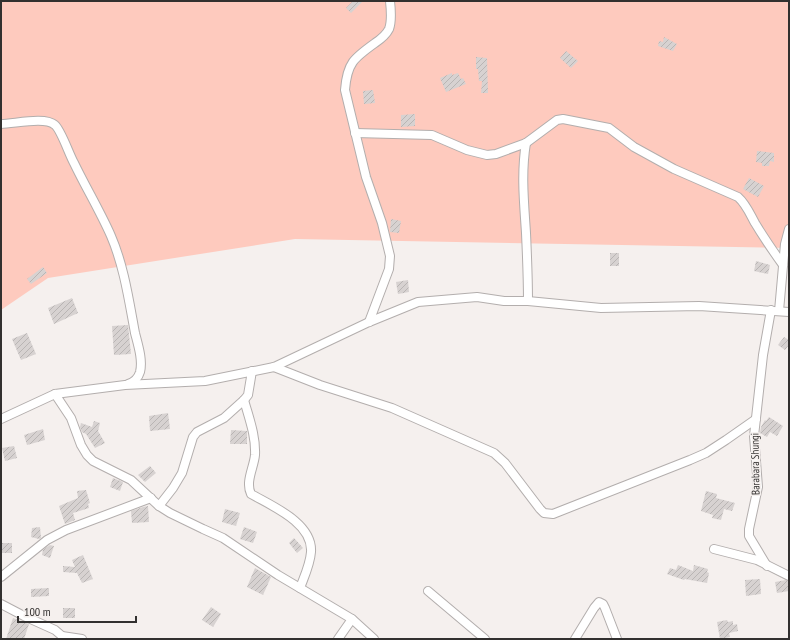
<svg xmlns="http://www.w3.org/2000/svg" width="790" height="640" font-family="'PT Sans Narrow',sans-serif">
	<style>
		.green { fill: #fecabe }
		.building { fill: url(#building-hatch) }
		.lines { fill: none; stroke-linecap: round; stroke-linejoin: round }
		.minor-casing { stroke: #b3aead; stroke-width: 10 }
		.minor { stroke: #fff; stroke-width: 8 }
		.labels { text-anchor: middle; stroke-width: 3; stroke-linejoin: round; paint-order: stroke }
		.street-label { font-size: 11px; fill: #32302f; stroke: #f5f0ee }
	</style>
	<defs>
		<pattern id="building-hatch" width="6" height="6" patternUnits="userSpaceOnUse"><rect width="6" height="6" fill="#d7d2d1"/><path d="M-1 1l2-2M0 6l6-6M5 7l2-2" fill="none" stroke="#b9b5b4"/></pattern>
	</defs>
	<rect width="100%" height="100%" fill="#f5f0ee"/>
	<!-- green -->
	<path class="green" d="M1 1H789V248L295 239 48 278 1 310Z"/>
	<!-- building -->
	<g class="building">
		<path d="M353 1H363L351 13 346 8Z"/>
		<path d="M664 37 677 44 673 51 658 46 659 41 663 42Z"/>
		<path d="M566 51 578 61 571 68 560 58Z"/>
		<path d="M476 57 487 58 488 93H481L482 81H479L478 69H476Z"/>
		<path d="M452 73V75L458 73 461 79 463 78 466 84 446 92 440 78Z"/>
		<path d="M373 90 375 103 364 104 363 91Z"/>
		<path d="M415 114V126L401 127V115Z"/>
		<path d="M757 151 774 153V162L770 161 769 166H762V163L756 162Z"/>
		<path d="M749 178 764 186 758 197 743 189Z"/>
		<path d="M391 219 401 221 399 233 390 232Z"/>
		<rect x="610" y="253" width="9" height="13"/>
		<path d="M756 261 770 265 768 274 754 271Z"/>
		<path d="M43 267 47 273 31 284 27 279Z"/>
		<path d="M408 280 409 292 398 294 396 282Z"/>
		<path d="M72 298 78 313 54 324 48 308Z"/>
		<path d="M128 325 131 354 114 355 112 326Z"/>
		<path d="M27 333 36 354 21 360 12 339Z"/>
		<path d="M784 337 789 340V345L785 350 778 345Z"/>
		<path d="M168 413 170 429 150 431 149 416Z"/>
		<path d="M769 417 783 426 777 436 770 432 767 437 760 433 761 427 765 420 766 421Z"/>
		<path d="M94 421 100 423 98 431 105 443 95 448 86 434 82 432 80 427 81 423 92 427Z"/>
		<path d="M43 429 45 440 27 445 24 435Z"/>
		<path d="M231 430 247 431V444H230Z"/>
		<path d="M14 446 17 458 5 461 2 448Z"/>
		<path d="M150 466 156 473 145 482 138 475Z"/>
		<path d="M113 478 123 482 120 491 110 487Z"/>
		<path d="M86 490 90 503 88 504 89 508 73 513 75 520 65 524 59 506 78 498 77 491Z"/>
		<path d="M706 491 717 494 716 498 735 503 732 511 724 509 721 520 712 518 713 515 701 511Z"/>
		<path d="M148 506 149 522 132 523 131 511 143 507Z"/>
		<path d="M225 509 240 513 236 526 222 522Z"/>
		<path d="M40 527 41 538 39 539 31 537 32 528Z"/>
		<path d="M244 527 257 532 253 543 240 539Z"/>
		<path d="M294 538 303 548 297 553 289 543Z"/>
		<rect x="1" y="543" width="11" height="10"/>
		<path d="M50 545 54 546 50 558 42 555 43 550Z"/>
		<path d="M83 555 93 579 82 583 77 573 63 572V566L75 567 72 560Z"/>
		<path d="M678 565 693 571 694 565 708 569 707 572 709 573 707 583 685 579 684 580 667 574 670 568 676 570Z"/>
		<path d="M255 568 271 577 263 595 247 587Z"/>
		<path d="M760 579 761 594 746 596 745 580Z"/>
		<path d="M786 580 789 581V591L777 593 775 582Z"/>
		<path d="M49 588V596L31 597V589Z"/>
		<path d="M211 607 221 614 213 627 202 620Z"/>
		<rect x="63" y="608" width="12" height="10"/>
		<path d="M13 618 29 624 24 639H6Z"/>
		<path d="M727 620 728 622 733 621V625L737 624 738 631 729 633 730 637 720 639 717 622Z"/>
	</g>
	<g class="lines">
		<!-- minor casing -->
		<g class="minor-casing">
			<g id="minor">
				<path d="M1 124C14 124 45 116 55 125 61 130 69 154 74 163 86 188 100 211 111 236 124 266 129 301 135 333 138 345 143 360 140 372 138 379 134 382 128 384"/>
				<path d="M355 133 432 135 467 150 487 155 496 154 526 143 557 120 563 119 609 128 634 147 674 169 738 197C746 204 750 214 755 223 764 238 773 251 783 265"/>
				<path d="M526 143C521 173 524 202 526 233 527 255 528 278 528 301"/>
				<path d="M779 311 785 244 789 229"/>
				<path d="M369 322 389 269 390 256 382 223 366 177 345 90C347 63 354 58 375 43 381 39 386 35 389 29 392 21 391 10 390 1"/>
				<path d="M274 367 320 385 392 408 494 453 505 463 540 509 544 513 553 514 690 460 706 453 726 440 756 419"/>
				<path d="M55 394 71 418 81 445 87 455 93 461 131 480 159 506 170 513 203 529 223 538 278 575 352 619 374 639"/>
				<path d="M244 400C249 418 256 436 255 455 254 467 245 482 251 494 272 506 313 523 311 552 310 565 304 577 300 588"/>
				<path d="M1 419 55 394 125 385 205 381 274 367 369 322 418 302 477 297 504 301H528L601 308 699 306 789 312"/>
				<path d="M159 506 173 488 182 473 193 437 197 432 224 418 244 400 248 395 252 371"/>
				<path d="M714 549 757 560 789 576"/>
				<path d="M767 566 749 536V529L758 487 754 436 763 355 771 310"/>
				<path d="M1 577 47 540 66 530 151 498"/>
				<path d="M428 591 485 639"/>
				<path d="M1 604 24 616 55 630 62 636 63 639"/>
				<path d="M62 636 82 639"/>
				<path d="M338 639 352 619"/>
				<path d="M575 639 594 608 599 602 603 604 605 608 617 639"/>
			</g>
		</g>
		<!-- minor -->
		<use href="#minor" class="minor"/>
	</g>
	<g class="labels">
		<!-- street labels -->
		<g class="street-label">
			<text transform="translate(755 464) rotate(-91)" y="4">Barabara Shungi</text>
		</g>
	</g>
	<!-- border -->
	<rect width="790" height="640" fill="none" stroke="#32302f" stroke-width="4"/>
	<!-- scale -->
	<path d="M18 616v6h118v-6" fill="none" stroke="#32302f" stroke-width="2"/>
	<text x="24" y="616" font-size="12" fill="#32302f" stroke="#f5f0ee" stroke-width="3" paint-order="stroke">100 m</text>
</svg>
